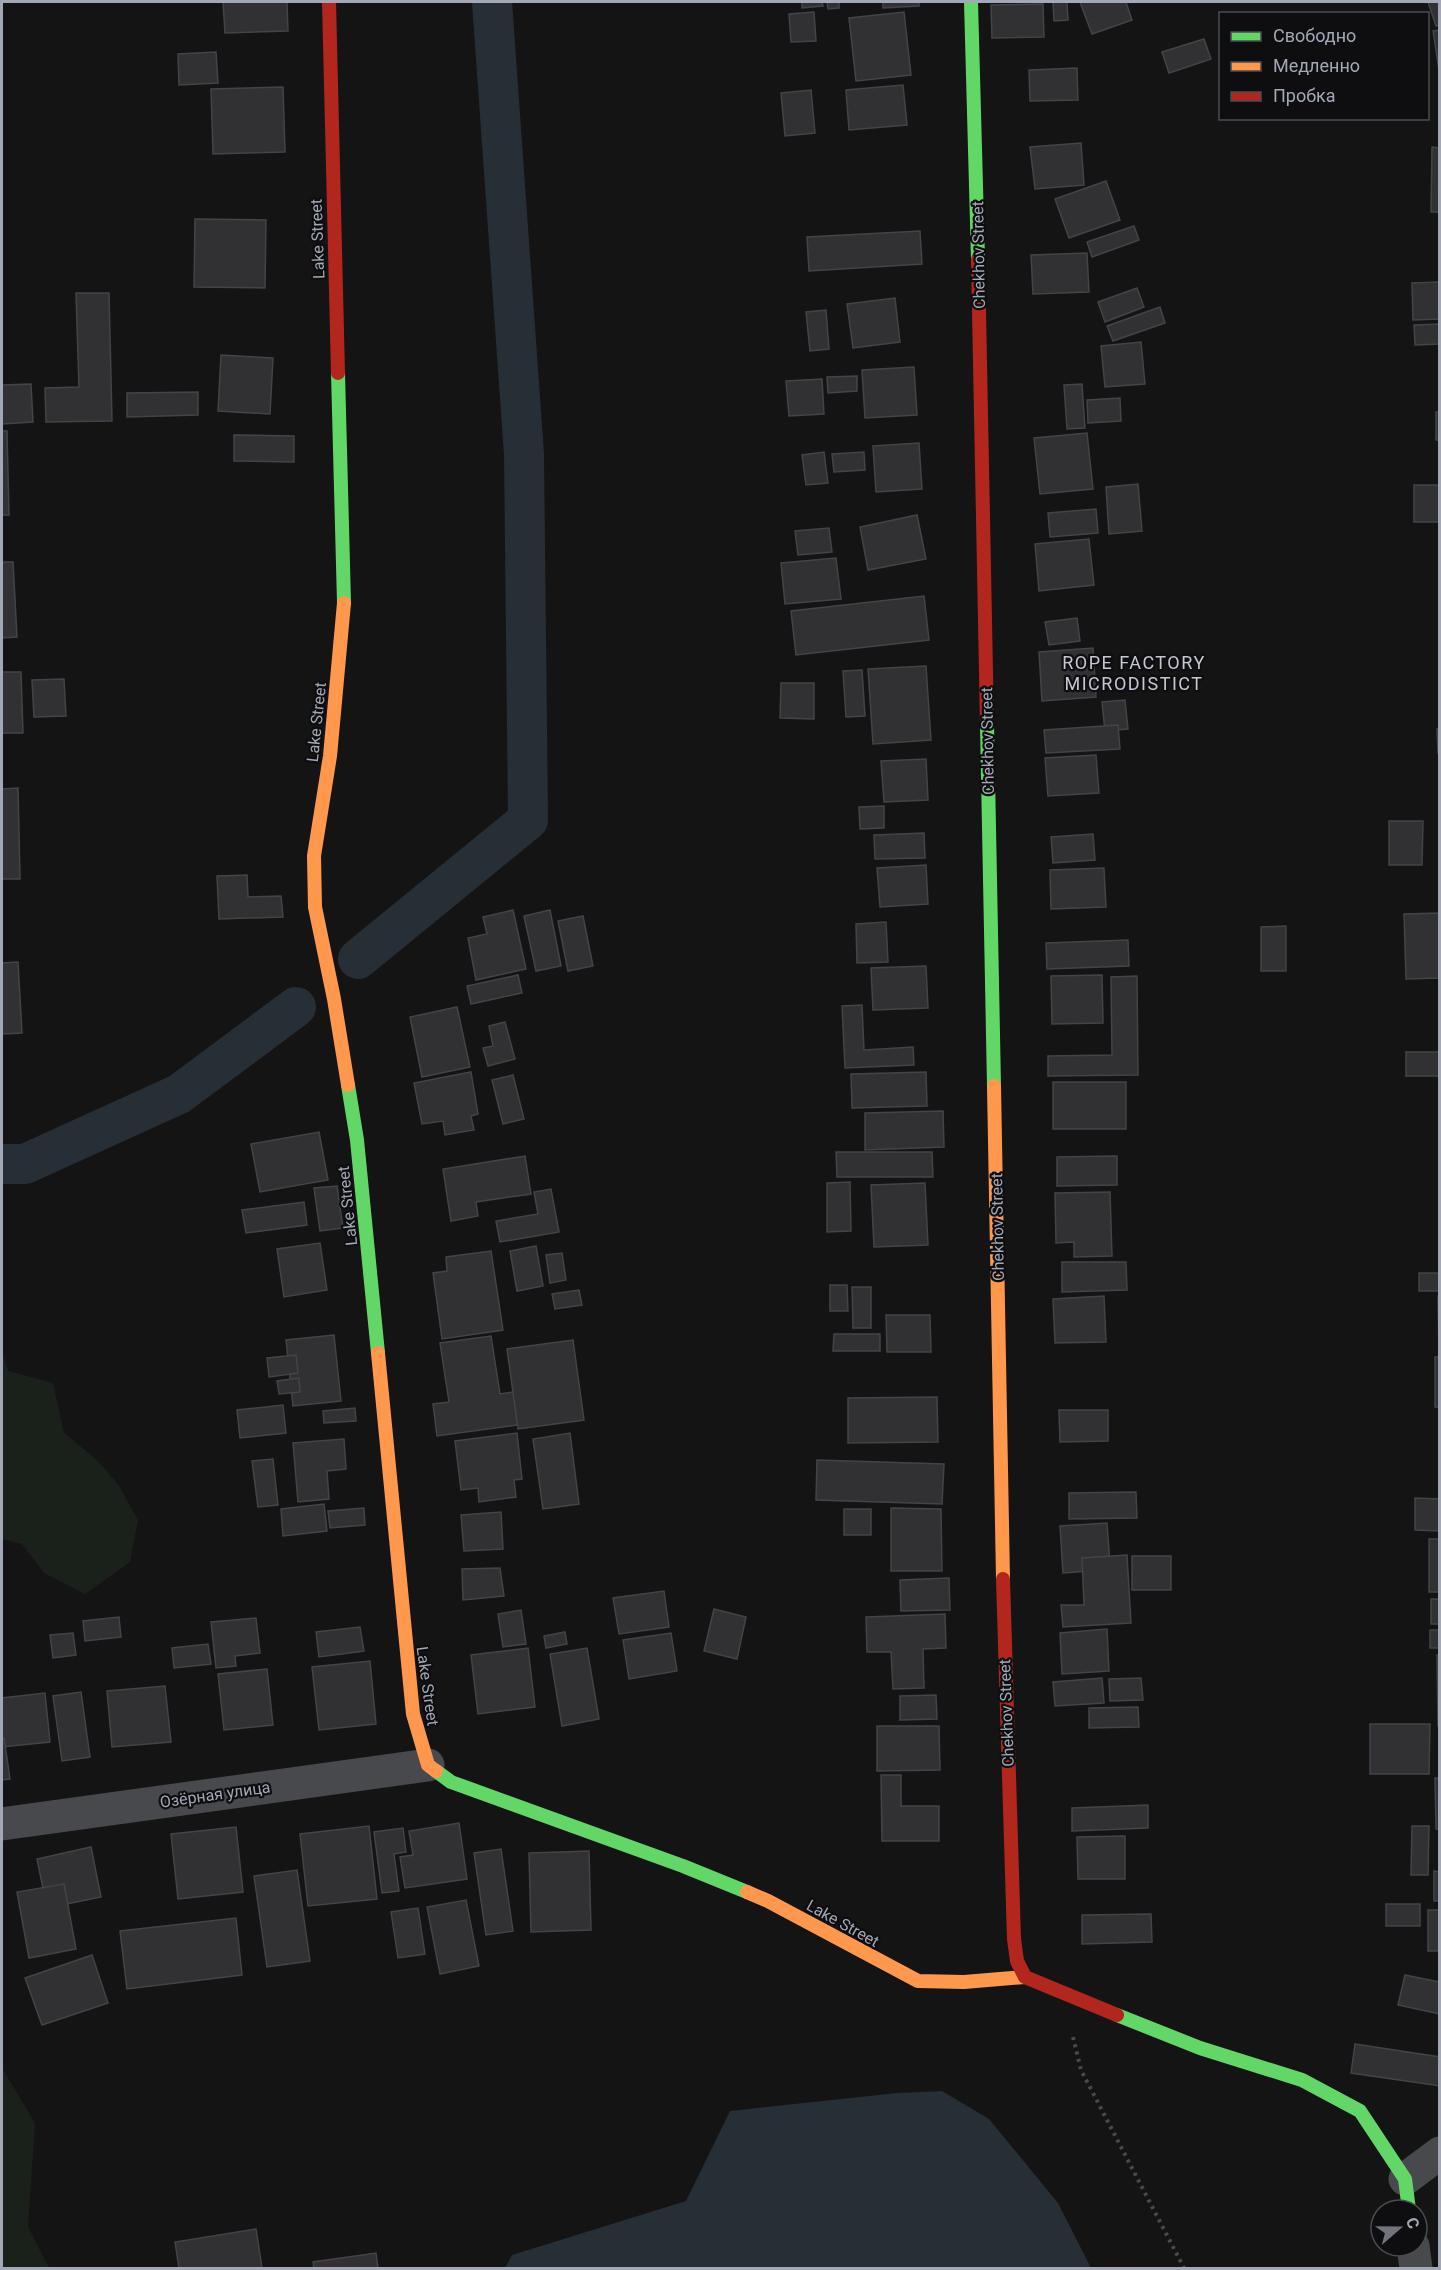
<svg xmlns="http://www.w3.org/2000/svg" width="1441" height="2270" font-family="Roboto,sans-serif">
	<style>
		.green { fill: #1a211b }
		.water { fill: #262e36 }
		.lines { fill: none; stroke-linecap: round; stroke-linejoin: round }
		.canal { stroke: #262e36; stroke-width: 40 }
		.building { fill: #313133; stroke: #424448; stroke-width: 1.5 }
		.path { stroke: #494a4e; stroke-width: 4; stroke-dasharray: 3 4.5; stroke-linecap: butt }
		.street { stroke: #47494d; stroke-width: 33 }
		.fast { stroke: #63d668; stroke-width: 14 }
		.slow { stroke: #ff974d; stroke-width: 14 }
		.jam { stroke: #b3261e; stroke-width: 14 }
		.labels { text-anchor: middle; stroke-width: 4.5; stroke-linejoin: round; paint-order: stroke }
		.street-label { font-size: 16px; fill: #a3a8b6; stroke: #0e0e10 }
		.neighbourhood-label { font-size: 18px; letter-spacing: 1.5px; fill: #c5c7d2; stroke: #0e0e10 }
	</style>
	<rect width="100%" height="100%" fill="#141414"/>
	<!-- green -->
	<g class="green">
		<path d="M2 1351 8 1371 53 1383 64 1433 97 1460 118 1484 138 1520 130 1562 85 1594 44 1573 22 1544 2 1539Z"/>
		<path d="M2 2068 35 2123 28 2227 49 2268H2Z"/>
	</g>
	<!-- water -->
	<path class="water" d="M942 2091 989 2119 1058 2203 1091 2268H505L512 2255 686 2201 730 2111 897 2093Z"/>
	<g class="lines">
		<!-- canal -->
		<g class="canal">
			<path d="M358 959 528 820 524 454 492 2"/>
			<path d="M2 1164H25L179 1094 296 1007"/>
		</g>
	</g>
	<!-- building -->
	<g class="building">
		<path d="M223 2H287L288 31 225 33Z"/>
		<path d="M802 2H822L823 6 802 8Z"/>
		<path d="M827 2H839V8L828 9Z"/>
		<path d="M883 2H919V6L883 8Z"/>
		<path d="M1053 2H1067L1068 20 1054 21Z"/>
		<path d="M1080 2H1126L1132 20 1092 34Z"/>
		<path d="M1428 2H1440V25L1436 26Z"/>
		<path d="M1043 4 1044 37 992 38 991 5Z"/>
		<path d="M814 12 816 41 791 42 789 14Z"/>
		<path d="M904 12 911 75 856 81 849 18Z"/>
		<path d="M1440 30V70H1439L1433 31Z"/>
		<path d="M1204 39 1211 59 1169 73 1162 52Z"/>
		<path d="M216 52 218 83 179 85 178 54Z"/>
		<path d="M1077 68 1078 100 1030 101 1029 70Z"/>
		<path d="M903 85 907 125 849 130 846 90Z"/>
		<path d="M283 87 285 152 213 154 211 89Z"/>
		<path d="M811 90 815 133 785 136 781 93Z"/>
		<path d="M1081 143 1084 185 1035 189 1030 147Z"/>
		<path d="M1432 147 1440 148V212H1431Z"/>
		<path d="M1106 181 1120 220 1069 238 1055 199Z"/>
		<path d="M195 219 266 220 265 288 194 287Z"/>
		<path d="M1134 226 1139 240 1092 257 1087 242Z"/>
		<path d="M920 231 922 264 809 271 807 237Z"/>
		<path d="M1087 253 1089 292 1033 294 1031 255Z"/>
		<path d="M1440 282V319L1413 320 1412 283Z"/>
		<path d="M1137 288 1144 307 1105 322 1098 302Z"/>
		<path d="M76 293H109L112 421 46 422 45 388 79 387Z"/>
		<path d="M895 298 900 342 853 348 847 304Z"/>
		<path d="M1160 307 1165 323 1113 341 1107 326Z"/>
		<path d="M826 310 829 349 810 351 806 312Z"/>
		<path d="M1440 324V344L1415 345 1414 325Z"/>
		<path d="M1141 342 1145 384 1105 387 1101 346Z"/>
		<path d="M221 355 273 358 270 414 218 411Z"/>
		<path d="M914 367 917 415 865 418 862 370Z"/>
		<path d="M857 376V391L828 393 827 377Z"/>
		<path d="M822 379 824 414 789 416 786 381Z"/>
		<path d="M31 384 33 422 2 424V385Z"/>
		<path d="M1082 384 1085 428 1067 429 1064 385Z"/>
		<path d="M198 392V415L127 417V393Z"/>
		<path d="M1120 398 1121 421 1088 423 1087 400Z"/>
		<rect x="1436" y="412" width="4" height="28"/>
		<path d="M2 431H7L9 515H2Z"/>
		<path d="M1087 433 1093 489 1040 494 1034 438Z"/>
		<path d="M234 435 294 436V462L234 461Z"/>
		<path d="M919 443 922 489 876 492 873 446Z"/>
		<path d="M824 452 828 483 806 485 802 455Z"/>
		<path d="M864 452 865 470 834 472 832 454Z"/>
		<path d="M1138 484 1142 531 1109 534 1106 487Z"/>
		<rect x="1414" y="485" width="26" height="37"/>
		<path d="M1096 509 1098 533 1050 537 1048 513Z"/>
		<path d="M917 515 926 559 868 570 860 527Z"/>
		<path d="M829 528 832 552 798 555 795 531Z"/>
		<path d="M1089 539 1094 585 1039 591 1035 544Z"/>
		<path d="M836 558 841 599 785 604 781 563Z"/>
		<path d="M2 562H13L17 637 2 638Z"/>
		<path d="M924 596 929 640 796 655 791 611Z"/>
		<path d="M1077 618 1080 641 1049 645 1045 622Z"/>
		<path d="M1093 648 1096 697 1042 701 1039 652Z"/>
		<path d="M926 666 931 740 873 744 868 669Z"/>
		<path d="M862 670 865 716 846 717 843 671Z"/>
		<path d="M2 672H21L23 733H2Z"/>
		<path d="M64 679 66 716 34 717 32 680Z"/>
		<path d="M781 683H814V719L780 718Z"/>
		<path d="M1125 700 1128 729 1105 731 1102 702Z"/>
		<path d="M1118 725 1120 749 1046 753 1044 730Z"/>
		<path d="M1437 729H1440V753H1438Z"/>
		<path d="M1096 755 1099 793 1048 796 1045 758Z"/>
		<path d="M926 759 928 800 884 802 881 761Z"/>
		<path d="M18 788 20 879H2V789Z"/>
		<path d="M884 806V828L860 829 859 807Z"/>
		<path d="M1389 821H1423L1422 865H1389Z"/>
		<path d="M924 833 925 858 875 859 874 835Z"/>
		<path d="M1093 834 1095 860 1053 863 1051 837Z"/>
		<path d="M926 865 928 904 880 907 877 868Z"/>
		<path d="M1104 868 1106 907 1051 909 1050 870Z"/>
		<path d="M247 875 248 897 281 896 283 917 219 919 217 876Z"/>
		<path d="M513 910 526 969 476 980 468 938 487 934 483 917Z"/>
		<path d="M550 910 561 966 536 971 524 916Z"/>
		<path d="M1440 913V978L1406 979 1404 914Z"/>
		<path d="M583 916 593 966 568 971 558 921Z"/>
		<path d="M886 922 888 962 857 963 856 924Z"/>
		<path d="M1286 926V971H1261V927Z"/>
		<path d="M1128 940 1129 966 1047 969 1046 943Z"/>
		<path d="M18 962 22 1033 2 1034V963Z"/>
		<path d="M926 966 928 1008 873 1010 871 968Z"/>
		<path d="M518 975 522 993 471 1004 467 986Z"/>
		<path d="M1102 975 1103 1023 1052 1024 1051 976Z"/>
		<path d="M1137 976 1138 1075 1048 1076V1056L1112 1055 1111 977Z"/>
		<path d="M862 1005 864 1050 913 1047 914 1065 845 1068 842 1006Z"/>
		<path d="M457 1007 470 1067 422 1077 410 1017Z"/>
		<path d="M505 1022 515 1059 488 1066 483 1048 493 1046 489 1026Z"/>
		<path d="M1406 1052H1440L1439 1076H1406Z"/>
		<path d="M471 1072 478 1114 471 1116 474 1130 445 1135 443 1121 422 1124 414 1083Z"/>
		<path d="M926 1072 927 1106 852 1108 851 1074Z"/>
		<path d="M513 1075 524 1119 503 1124 492 1080Z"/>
		<rect x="1053" y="1082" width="73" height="47"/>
		<path d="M943 1111 944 1147 865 1150V1113Z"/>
		<path d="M319 1132 328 1180 260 1192 251 1144Z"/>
		<path d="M836 1152H932L933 1177H837Z"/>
		<path d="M525 1156 531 1194 476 1202 478 1216 451 1221 443 1169Z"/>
		<path d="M1117 1156V1185L1057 1186V1157Z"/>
		<path d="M850 1182 851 1231 827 1232V1183Z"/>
		<path d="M925 1183 928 1245 874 1247 871 1185Z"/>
		<path d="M337 1186 343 1228 320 1231 314 1188Z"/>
		<path d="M551 1189 559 1232 500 1242 496 1221 538 1214 534 1192Z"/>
		<path d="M1110 1192 1112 1256 1074 1257V1242L1056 1243 1055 1193Z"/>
		<path d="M304 1202 307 1225 246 1233 242 1210Z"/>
		<path d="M320 1243 327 1290 284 1297 277 1249Z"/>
		<path d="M536 1246 543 1286 517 1291 510 1251Z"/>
		<path d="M491 1251 503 1330 442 1339 433 1273 447 1271 446 1257Z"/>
		<path d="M562 1253 566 1280 550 1283 546 1255Z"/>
		<path d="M1062 1262H1126L1127 1290 1062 1292Z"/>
		<rect x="1419" y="1273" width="21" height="18"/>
		<path d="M830 1285H847L848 1311H830Z"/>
		<path d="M852 1287H871V1328H853Z"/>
		<path d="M579 1290 582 1305 555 1309 552 1294Z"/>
		<path d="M1104 1296 1106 1342 1055 1343 1053 1299Z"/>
		<path d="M1438 1296H1440V1353H1439Z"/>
		<path d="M886 1315H930L931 1352H887Z"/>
		<path d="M834 1334H880V1351H833Z"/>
		<path d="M334 1335 341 1401 293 1406 286 1340Z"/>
		<path d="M491 1336 500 1394 519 1391 524 1424 437 1436 433 1404 449 1402 440 1343Z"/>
		<path d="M573 1340 584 1420 518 1429 507 1349Z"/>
		<path d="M296 1355 298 1373 269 1377 267 1358Z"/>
		<rect x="1435" y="1357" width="5" height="50"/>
		<path d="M299 1378 300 1392 279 1394 277 1381Z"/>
		<path d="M937 1397 938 1442 848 1443V1398Z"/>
		<path d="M283 1405 286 1433 240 1438 237 1410Z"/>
		<path d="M355 1408 356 1421 324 1423 323 1411Z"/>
		<path d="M1059 1410H1108V1441L1060 1442Z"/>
		<path d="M517 1433 522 1479 514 1480 516 1497 479 1502 478 1488 461 1490 455 1441Z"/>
		<path d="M570 1433 579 1504 543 1509 533 1439Z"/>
		<path d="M344 1439 346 1469 327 1471 329 1499 298 1502 293 1443Z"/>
		<path d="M273 1459 278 1505 258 1507 252 1461Z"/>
		<path d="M817 1460 944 1464 942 1504 816 1500Z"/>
		<path d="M1136 1492 1137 1518 1069 1519V1493Z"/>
		<path d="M1415 1498 1440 1499V1531L1415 1530Z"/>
		<path d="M324 1504 327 1531 283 1536 281 1509Z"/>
		<path d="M364 1508 365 1525 330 1528 328 1511Z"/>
		<path d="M891 1508 941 1509 942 1571H891Z"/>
		<rect x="844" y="1509" width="27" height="26"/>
		<path d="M501 1512 503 1549 464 1551 461 1515Z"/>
		<path d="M1107 1523 1111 1578 1090 1579 1089 1571 1063 1573 1060 1526Z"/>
		<rect x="1429" y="1539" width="11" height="53"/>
		<path d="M1127 1555 1131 1623 1063 1627 1061 1605H1084L1082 1558Z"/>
		<rect x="1132" y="1556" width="39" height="34"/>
		<path d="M500 1568 504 1596 463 1600 462 1569Z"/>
		<path d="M949 1578 950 1610 901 1611 900 1580Z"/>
		<path d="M664 1591 669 1627 619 1634 613 1598Z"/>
		<rect x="1431" y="1599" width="9" height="25"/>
		<path d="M714 1609 746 1617 737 1659 704 1651Z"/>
		<path d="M521 1610 526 1644 503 1647 498 1614Z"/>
		<path d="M945 1614 946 1648 923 1649 924 1688 893 1689 891 1652H867L866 1617Z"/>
		<path d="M119 1617 121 1637 85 1641 83 1621Z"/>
		<path d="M256 1618 260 1653 235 1656 236 1666 216 1668 211 1622Z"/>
		<path d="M360 1627 364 1651 319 1657 316 1632Z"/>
		<path d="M1107 1629 1109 1671 1062 1674 1060 1633Z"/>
		<rect x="1430" y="1630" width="10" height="18"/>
		<path d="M565 1632 567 1644 546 1648 544 1636Z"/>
		<path d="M73 1633 76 1655 53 1658 50 1635Z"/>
		<path d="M671 1633 677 1671 629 1679 623 1640Z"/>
		<path d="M208 1644 211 1664 174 1668 172 1648Z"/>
		<path d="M528 1648 535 1707 478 1714 471 1655Z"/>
		<path d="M587 1648 599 1719 562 1726 550 1654Z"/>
		<path d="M1437 1655H1440V1726H1438Z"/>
		<path d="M370 1661 376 1724 319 1730 312 1667Z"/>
		<path d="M267 1669 273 1725 224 1730 218 1674Z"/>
		<path d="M1102 1678 1104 1703 1055 1706 1053 1682Z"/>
		<path d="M1141 1678 1143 1700 1110 1701 1109 1679Z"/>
		<path d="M165 1686 171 1742 112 1747 107 1691Z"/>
		<path d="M81 1692 90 1757 62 1761 53 1696Z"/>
		<path d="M45 1693 50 1742 2 1747V1698Z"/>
		<path d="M936 1695 937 1719 900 1720V1696Z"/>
		<path d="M1138 1707 1139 1727 1089 1728V1708Z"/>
		<path d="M1370 1724H1430L1429 1774H1370Z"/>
		<path d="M877 1726H939L940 1770 877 1771Z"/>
		<path d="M2 1738H4L10 1779 2 1780Z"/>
		<path d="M881 1775H901V1806H939V1841H882Z"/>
		<path d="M1435 1778H1440V1829H1436Z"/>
		<path d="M1148 1805V1828L1072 1831V1808Z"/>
		<path d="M459 1823 467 1879 405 1888 400 1857 413 1855 409 1831Z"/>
		<path d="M369 1826 377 1899 308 1906 300 1834Z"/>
		<path d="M1412 1826H1429L1428 1875H1411Z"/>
		<path d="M236 1827 243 1892 178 1899 171 1834Z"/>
		<path d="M403 1828 406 1852 394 1854 399 1891 382 1893 374 1832Z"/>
		<path d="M1125 1836V1879H1078L1077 1837Z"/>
		<path d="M91 1847 101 1897 47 1908 37 1859Z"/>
		<path d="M501 1849 513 1931 486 1935 474 1853Z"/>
		<path d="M589 1851 591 1930 531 1932 529 1853Z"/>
		<path d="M297 1870 310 1961 267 1967 254 1876Z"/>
		<path d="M1434 1871 1440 1872V1901H1434Z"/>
		<path d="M64 1884 76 1949 29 1958 17 1892Z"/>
		<path d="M466 1900 479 1966 440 1974 427 1907Z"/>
		<rect x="1386" y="1904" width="34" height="22"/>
		<path d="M418 1908 425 1954 398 1958 391 1912Z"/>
		<rect x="1428" y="1910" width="12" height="41"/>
		<path d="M1151 1914 1152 1942 1082 1944V1915Z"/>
		<path d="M236 1918 242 1975 127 1989 120 1931Z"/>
		<path d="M92 1955 108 2003 42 2025 25 1978Z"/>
		<path d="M1405 1975 1440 1982V2014L1398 2005Z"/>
		<path d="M1355 2044 1440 2057V2086L1351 2073Z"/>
		<path d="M256 2229 262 2268H179L175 2242Z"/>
		<path d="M376 2253 378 2268H314L313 2262Z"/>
	</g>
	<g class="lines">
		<!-- path -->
		<path class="path" d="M1073 2037 1081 2070 1184 2268"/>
		<!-- street -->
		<g class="street">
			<path d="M2 1824 428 1765"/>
			<path d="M1405 2179 1440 2153"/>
			<path d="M1413 2246 1416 2268"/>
		</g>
		<!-- fast -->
		<g class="fast">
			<path d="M971 2 978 259"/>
			<path d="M338 373 344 603"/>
			<path d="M987 724 994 1086"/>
			<path d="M348 1085 357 1140 378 1353"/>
			<path d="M436 1771 451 1782 683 1866 747 1892"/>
			<path d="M1117 2015 1200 2048 1302 2080 1360 2111 1405 2179 1409 2210"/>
		</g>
		<!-- slow -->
		<g class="slow">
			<path d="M344 603 330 756 314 856 315 907 334 999 348 1085"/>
			<path d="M994 1086 1003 1579"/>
			<path d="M378 1353 413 1714 428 1765 436 1771"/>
			<path d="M747 1892 768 1901 918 1981 964 1982 1025 1977"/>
		</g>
		<!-- jam -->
		<g class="jam">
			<path d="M329 2 338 373"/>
			<path d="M978 259 987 724"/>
			<path d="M1003 1579 1014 1939 1017 1961 1025 1977 1117 2015"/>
		</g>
	</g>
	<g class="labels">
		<!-- street labels -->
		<g class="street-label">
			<text transform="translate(317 239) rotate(-92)" y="6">Lake Street</text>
			<text transform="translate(978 255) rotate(-91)" y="6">Chekhov Street</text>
			<text transform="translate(316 722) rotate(-84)" y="6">Lake Street</text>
			<text transform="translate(987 741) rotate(-91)" y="6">Chekhov Street</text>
			<text transform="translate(347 1206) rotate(-96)" y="6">Lake Street</text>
			<text transform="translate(997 1227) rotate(-91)" y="6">Chekhov Street</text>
			<text transform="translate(428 1686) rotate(82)" y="6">Lake Street</text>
			<text transform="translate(1006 1713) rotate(-92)" y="6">Chekhov Street</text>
			<text transform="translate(215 1794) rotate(-8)" y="6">Озёрная улица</text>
			<text transform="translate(843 1923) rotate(29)" y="6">Lake Street</text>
		</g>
		<!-- neighbourhood labels -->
		<g class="neighbourhood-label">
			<text x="1134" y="669">ROPE FACTORY<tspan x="1134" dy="21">MICRODISTICT</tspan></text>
		</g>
	</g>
	<!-- border -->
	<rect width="1441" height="2270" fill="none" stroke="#a3a8b6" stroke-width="6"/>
	<!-- legend -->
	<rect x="1219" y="12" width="210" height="108" fill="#0e0e10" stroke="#4a4c52" stroke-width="1.5"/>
	<rect x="1231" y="32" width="30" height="9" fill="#63d668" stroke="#4a4c52" stroke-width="1.5"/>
	<text x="1273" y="42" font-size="18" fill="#a3a8b6">Свободно</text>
	<rect x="1231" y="62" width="30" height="9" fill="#ff974d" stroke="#4a4c52" stroke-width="1.5"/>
	<text x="1273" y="72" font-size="18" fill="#a3a8b6">Медленно</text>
	<rect x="1231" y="92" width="30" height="9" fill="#b3261e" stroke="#4a4c52" stroke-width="1.5"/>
	<text x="1273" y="102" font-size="18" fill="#a3a8b6">Пробка</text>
	<!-- north arrow -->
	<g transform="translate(1399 2228) rotate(70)"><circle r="28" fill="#0e0e10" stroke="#4a4c52" stroke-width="1.5"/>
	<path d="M0-4.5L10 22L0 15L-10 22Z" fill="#71747d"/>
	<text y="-9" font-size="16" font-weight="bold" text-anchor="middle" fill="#a3a8b6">С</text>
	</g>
</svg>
